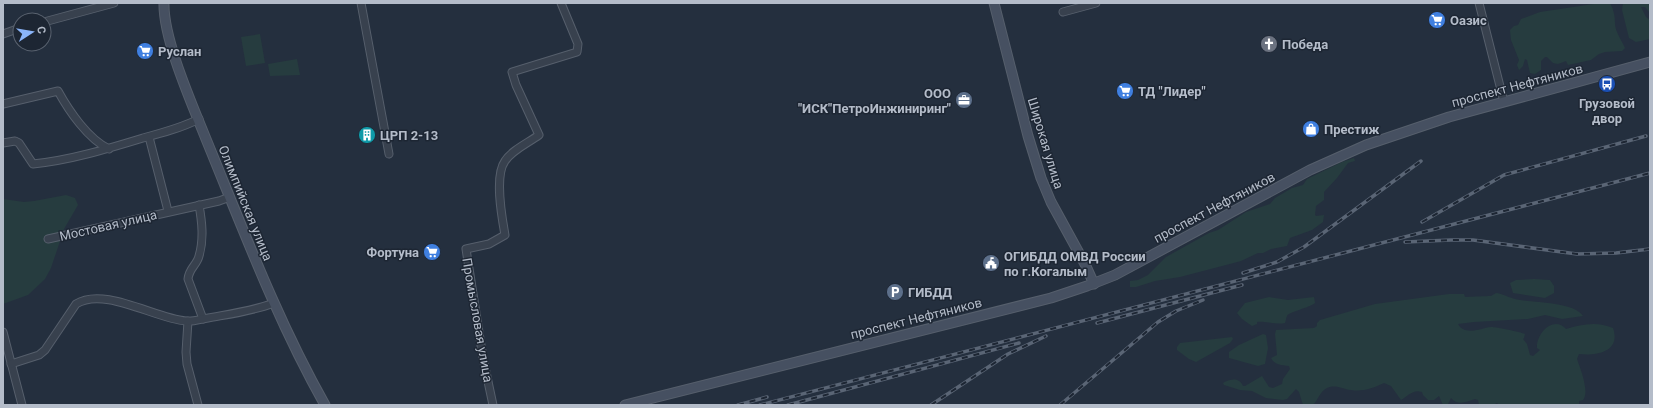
<svg xmlns="http://www.w3.org/2000/svg" width="1653" height="408" font-family="Roboto,sans-serif">
	<style>
		.green { fill: #263c3f }
		.lines { fill: none; stroke-linecap: round; stroke-linejoin: round }
		.street-casing { stroke: #565f6c; stroke-width: 9 }
		.secondary-casing { stroke: #565f6c; stroke-width: 11 }
		.street { stroke: #38414e; stroke-width: 7 }
		.secondary { stroke: #465061; stroke-width: 9 }
		.rail-casing { stroke: #5a6575; stroke-width: 3.5 }
		.rail { stroke: #1d2633; stroke-width: 2; stroke-dasharray: 6; stroke-linecap: butt }
		.labels { text-anchor: middle; stroke-width: 3; stroke-linejoin: round; paint-order: stroke }
		.poi-label { font-size: 13px; font-weight: bold; fill: #b4bcc9; stroke: #1d2633; text-anchor: start }
		.street-label { font-size: 13px; fill: #b4bcc9; stroke: #1d2633 }
	</style>
	<rect width="100%" height="100%" fill="#242f3e"/>
	<!-- green -->
	<g class="green">
		<path d="M1600 3H1610C1614 10 1615 17 1615 24 1615 31 1622 41 1625 48L1622 51 1605 52 1599 54 1591 60 1568 65 1566 61 1558 64 1553 63 1547 57H1545L1541 61V70L1535 74 1530 73 1527 60 1525 59 1523 66 1519 70 1517 65 1519 60 1511 40 1510 30 1514 26 1518 25 1521 19 1540 12Z"/>
		<path d="M1623 3H1650V13L1645 7H1641L1646 17 1650 20V39L1636 42 1629 38 1622 10Z"/>
		<path d="M260 34 265 63 246 66 241 37Z"/>
		<path d="M297 59 300 75 270 76 268 64Z"/>
		<path d="M1354 158 1355 161 1348 163 1337 178 1324 192V200L1316 206 1315 215 1316 216 1324 215 1323 222 1312 230 1290 238 1287 246 1271 249 1263 253H1258L1241 261 1226 265 1180 277 1155 281 1136 287H1130V281L1138 280 1148 275 1166 257 1209 233 1218 230 1246 212 1270 204 1275 198 1292 188 1303 185 1307 179 1342 162Z"/>
		<path d="M66 195 75 198 78 205 64 229 51 268 45 279 28 295 3 304V199L24 202 34 201Z"/>
		<path d="M1534 279 1550 280 1554 286V293L1545 298 1513 293 1510 283 1516 280Z"/>
		<path d="M1497 293C1505 295 1512 299 1520 300 1536 303 1573 302 1583 316L1562 319 1545 315 1528 319 1474 322 1458 324 1460 327C1469 335 1481 328 1491 327 1497 327 1520 332 1525 334L1524 338 1523 339 1527 344 1530 355 1533 356 1540 350 1537 348C1536 333 1554 315 1566 329 1582 324 1597 321 1613 328 1621 351 1598 356 1579 354L1577 359C1580 368 1590 392 1583 400L1579 401V405H1499L1497 403 1493 405H1479L1478 400 1475 399C1466 402 1458 406 1451 398L1448 404 1443 405 1439 396 1434 400H1428L1423 395 1422 392C1413 389 1408 396 1401 400L1391 386 1384 383C1373 388 1363 392 1351 390 1342 389 1336 384 1327 388 1320 391 1318 400 1313 405H1303L1299 392 1296 389 1287 399 1283 400 1266 398 1252 391 1240 390 1224 385 1223 383C1230 379 1239 377 1243 386H1245L1262 376 1269 387 1273 388 1282 384 1283 379 1290 369 1289 366C1282 365 1274 365 1271 358L1277 355 1275 334 1276 330 1314 328 1317 326V323L1320 320 1375 304 1449 294H1464L1465 297C1466 297 1489 296 1491 296 1493 295 1495 293 1497 293Z"/>
		<path d="M1269 297 1288 300 1314 297 1315 303C1309 308 1288 312 1287 316 1286 318 1286 320 1285 323 1276 325 1266 321 1257 322V324L1252 326 1242 319 1237 313 1245 303Z"/>
		<path d="M1263 334 1266 335 1268 348 1265 364 1258 366 1229 358V352L1239 345Z"/>
		<path d="M1232 337 1233 339 1230 343 1196 362 1189 359 1177 350V347L1180 343Z"/>
	</g>
	<g class="lines">
		<!-- street casing -->
		<g class="street-casing">
			<g id="street">
				<path d="M361 3 389 154"/>
				<path d="M1479 3 1504 102"/>
				<path d="M1063 12 1096 3"/>
				<path d="M44 22 114 3"/>
				<path d="M3 34 20 28"/>
				<path d="M3 104 58 91C69 111 88 139 109 149"/>
				<path d="M149 137 168 211"/>
				<path d="M3 143 15 141 19 143 33 164C71 160 107 149 143 138 162 133 181 128 199 119"/>
				<path d="M199 205C202 222 204 239 199 256 197 265 189 268 188 279L203 319"/>
				<path d="M48 239 219 201 230 197"/>
				<path d="M188 321 186 352 187 364 198 405"/>
				<path d="M3 332 22 405"/>
				<path d="M11 364 39 355 45 350 76 304C104 286 156 319 186 321 193 322 201 319 208 318 230 314 253 311 274 303"/>
				<path d="M493 405 483 358 466 249 489 244 505 235C502 218 494 176 505 161 512 150 528 143 539 135L516 85 512 72 577 52 578 44 561 3"/>
			</g>
		</g>
		<!-- secondary casing -->
		<g class="secondary-casing">
			<g id="secondary">
				<path d="M164 3C163 39 192 104 206 139 243 229 277 320 325 405"/>
				<path d="M994 3 1028 136 1041 178 1051 202 1085 264 1094 284"/>
				<path d="M625 405 1051 298 1087 286 1115 275 1310 170 1366 145 1449 117 1650 62"/>
			</g>
		</g>
		<!-- street -->
		<use href="#street" class="street"/>
		<!-- secondary -->
		<use href="#secondary" class="secondary"/>
		<!-- rail casing -->
		<g class="rail-casing">
			<g id="rail">
				<path d="M1422 222 1504 175 1646 136"/>
				<path d="M1405 242 1451 240H1473L1577 254 1616 253 1650 249"/>
				<path d="M1243 273 1277 262 1304 247 1421 161"/>
				<path d="M1097 323 1242 285"/>
				<path d="M738 405 767 397"/>
				<path d="M760 405 1650 173"/>
				<path d="M788 405 1019 343"/>
				<path d="M931 405 1008 354 1046 336"/>
				<path d="M1060 405 1158 322 1176 311 1203 300"/>
			</g>
		</g>
		<!-- rail -->
		<use href="#rail" class="rail"/>
	</g>
	<!-- icons -->
	<defs>
		<g id="supermarket-disc" transform="scale(0.9)"><circle r="9.5" fill="#3f7fe0" stroke="#1d2633"/><path d="M-6-5.5h2.5l.6 2H6L4.5 2H-2.5L-4.4-4H-6ZM-1.5 3.2a1.3 1.3 0 1 0 .1 0ZM3 3.2a1.3 1.3 0 1 0 .1 0Z" fill="#fff"/></g>
		<g id="church-disc" transform="scale(0.9)"><circle r="9.5" fill="#6b7280" stroke="#1d2633"/><path d="M-1.2-6h2.4v3.5h3.3v2.4h-3.3V6h-2.4V-.1h-3.3v-2.4h3.3Z" fill="#fff"/></g>
		<g id="bus-disc" transform="scale(0.9)"><circle r="9.5" fill="#1a4fb4" stroke="#1d2633"/><path d="M-5-6H5V4H4V6H2V4H-2V6H-4V4H-5ZM-3.5-4V0h7V-4ZM-3.5 1.2v1.5H-2V1.2ZM2 1.2v1.5H3.5V1.2Z" fill="#fff"/></g>
		<g id="office-disc" transform="scale(0.9)"><circle r="9.5" fill="#5c6f8a" stroke="#1d2633"/><path d="M-6-3h4V-5.5h4V-3h4V5H-6ZM-1-4.5V-3h2v-1.5ZM-6 0V1H6V0Z" fill="#fff"/></g>
		<g id="shop-disc" transform="scale(0.9)"><circle r="9.5" fill="#3f7fe0" stroke="#1d2633"/><path d="M-5-2.5h2.3a2.7 3.5 0 0 1 5.4 0H5L5.5 6h-11ZM-1.5-2.5h3a1.5 2.3 0 0 0-3 0Z" fill="#fff"/></g>
		<g id="building-disc" transform="scale(0.9)"><circle r="9.5" fill="#0f9aa8" stroke="#1d2633"/><path d="M-4-6H4V6H1V3H-1V6H-4ZM-2.5-4.3h1.7v1.8h-1.7ZM.8-4.3h1.7v1.8H.8ZM-2.5-1h1.7V.8h-1.7ZM.8-1h1.7V.8H.8Z" fill="#fff"/></g>
		<g id="civic-disc" transform="scale(0.9)"><circle r="9.5" fill="#5c6f8a" stroke="#1d2633"/><path d="M-.6-6.5H3V-4.5H.6V-3L4-1V1h2V6H-6V1h2V-1L-.6-3ZM-1.2 2.5V6h2.4V2.5Z" fill="#fff"/></g>
		<g id="parking-disc" transform="scale(0.9)"><circle r="9.5" fill="#5c6f8a" stroke="#1d2633"/><path d="M-3.5-5.5H1a3.5 3.5 0 0 1 0 7H-1V5.5H-3.5ZM-1-3.4V-.6H.8a1.4 1.4 0 0 0 0-2.8Z" fill="#fff"/></g>
	</defs>
	<g fill-rule="evenodd">
		<use href="#supermarket-disc" x="1437" y="20"/>
		<use href="#church-disc" x="1269" y="44"/>
		<use href="#supermarket-disc" x="145" y="51"/>
		<use href="#bus-disc" x="1607" y="84"/>
		<use href="#supermarket-disc" x="1125" y="91"/>
		<use href="#office-disc" x="964" y="100"/>
		<use href="#shop-disc" x="1311" y="129"/>
		<use href="#building-disc" x="367" y="135"/>
		<use href="#supermarket-disc" x="432" y="252"/>
		<use href="#civic-disc" x="991" y="263"/>
		<use href="#parking-disc" x="895" y="292"/>
	</g>
	<g class="labels">
		<!-- poi labels -->
		<g class="poi-label">
			<text x="1450" y="25">Оазис</text>
			<text x="1282" y="49">Победа</text>
			<text x="158" y="56">Руслан</text>
			<text x="1138" y="96">ТД "Лидер"</text>
			<text x="951" y="98" text-anchor="end">ООО<tspan x="951" dy="15">"ИСК"ПетроИнжиниринг"</tspan></text>
			<text x="1607" y="108" text-anchor="middle">Грузовой<tspan x="1607" dy="15">двор</tspan></text>
			<text x="1324" y="134">Престиж</text>
			<text x="380" y="140">ЦРП 2-13</text>
			<text x="419" y="257" text-anchor="end">Фортуна</text>
			<text x="1004" y="261">ОГИБДД ОМВД России<tspan x="1004" dy="15">по г.Когалым</tspan></text>
			<text x="908" y="297">ГИБДД</text>
		</g>
		<!-- street labels -->
		<g class="street-label">
			<text transform="translate(1517 85) rotate(-15)" y="5">проспект Нефтяников</text>
			<text transform="translate(1046 143) rotate(73)" y="5">Широкая улица</text>
			<text transform="translate(246 203) rotate(68)" y="5">Олимпийская улица</text>
			<text transform="translate(1214 207) rotate(-28)" y="5">проспект Нефтяников</text>
			<text transform="translate(108 225) rotate(-13)" y="5">Мостовая улица</text>
			<text transform="translate(916 318) rotate(-14)" y="5">проспект Нефтяников</text>
			<text transform="translate(478 320) rotate(80)" y="5">Промысловая улица</text>
		</g>
	</g>
	<!-- border -->
	<rect width="1653" height="408" fill="none" stroke="#b4bcc9" stroke-width="8"/>
	<!-- north arrow -->
	<g transform="translate(32 32) rotate(78)"><circle r="19" fill="#1d2633" stroke="#59626f"/>
	<path d="M0-3L7 15L0 10L-7 15Z" fill="#8ab4f8"/>
	<text y="-6" font-size="11" font-weight="bold" text-anchor="middle" fill="#b4bcc9">С</text>
	</g>
</svg>
